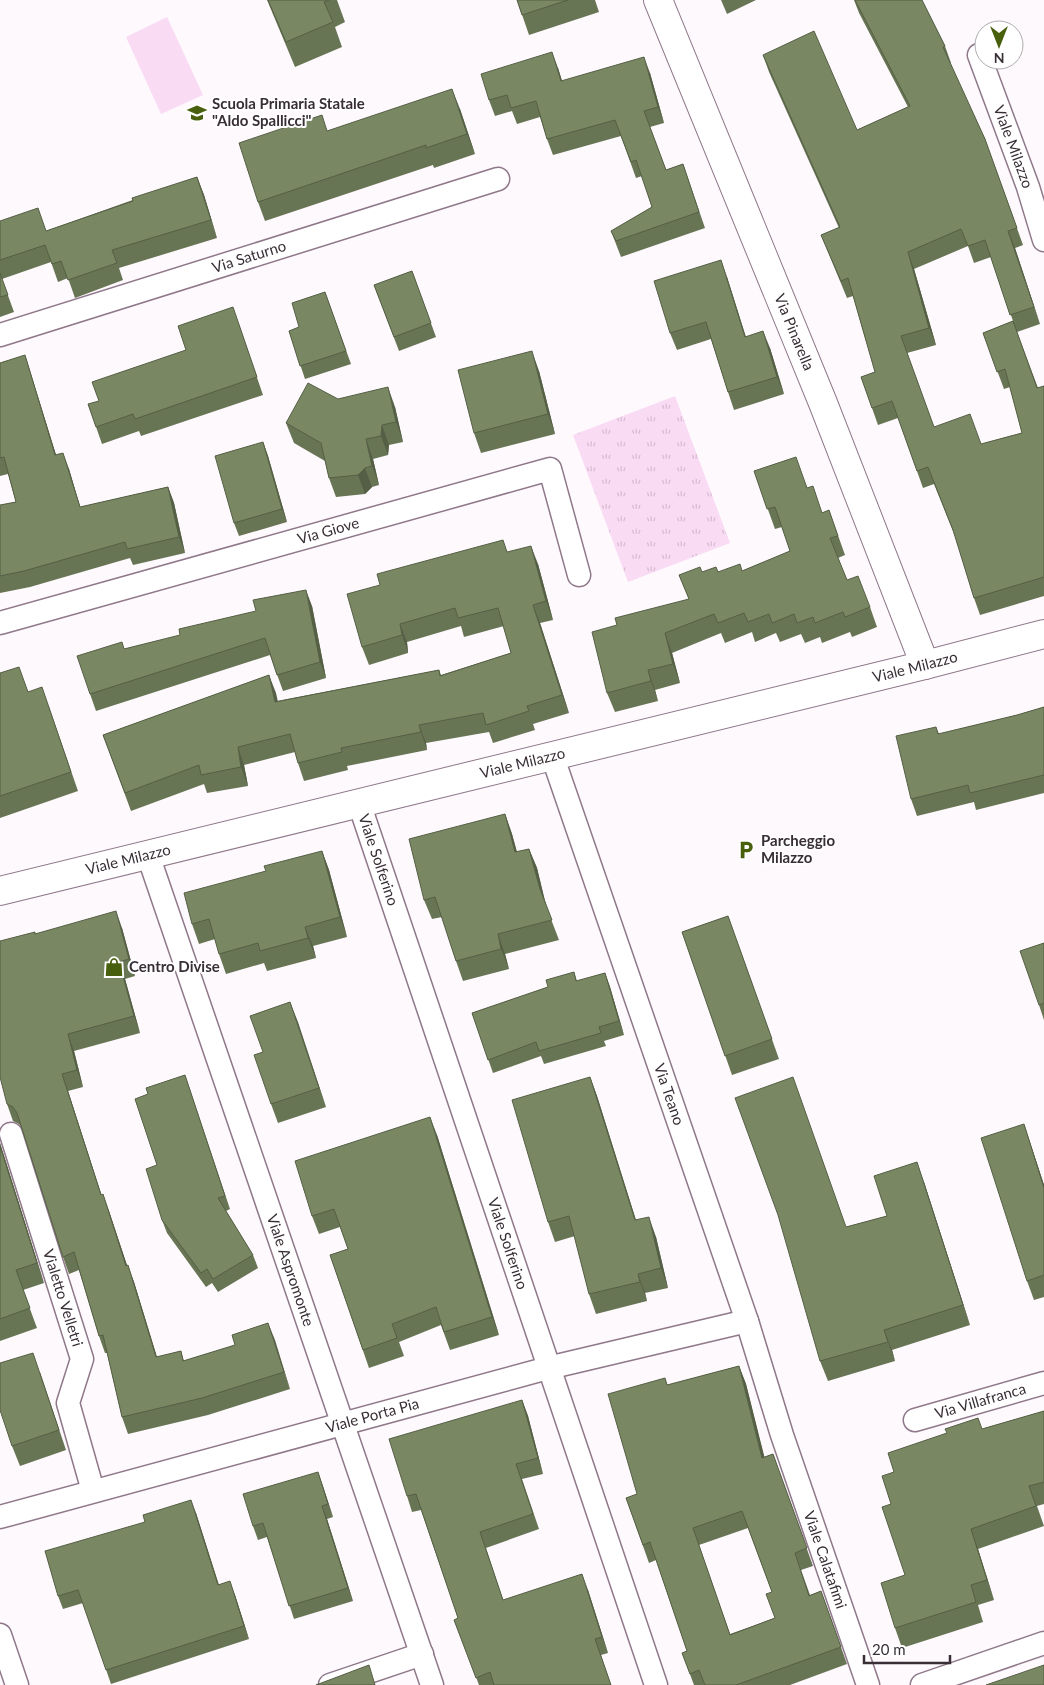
<svg xmlns="http://www.w3.org/2000/svg" width="1044" height="1685" font-family="Lato,sans-serif">
	<style>
		.grass { fill: url(#grass-tufts) }
		.pitch { fill: #fadbf4 }
		.lines { fill: none; stroke-linecap: round; stroke-linejoin: round }
		.street-casing { stroke: #8e788a; stroke-width: 25 }
		.secondary-casing { stroke: #8e788a; stroke-width: 30 }
		.street { stroke: #fff; stroke-width: 22 }
		.secondary { stroke: #fff; stroke-width: 28 }
		.wall { fill: #687555; fill-rule: evenodd }
		.shaded-wall { fill: #555f45 }
		.building { fill: #798863; stroke: #555f45; fill-rule: evenodd }
		.labels { text-anchor: middle; stroke-width: 4; stroke-linejoin: round; paint-order: stroke }
		.poi-label { font-size: 15px; font-weight: bold; fill: #382f36; stroke: #fff; text-anchor: start }
		.street-label { font-size: 15px; fill: #382f36; stroke: #fff }
	</style>
	<defs>
		<pattern id="grass-tufts" width="24" height="20" patternUnits="userSpaceOnUse" patternTransform="scale(1.25)"><rect width="24" height="20" fill="#fadbf4"/><path d="M3 7l-1-3M5 7V3M7 7l1-3M15 17l-1-3M17 17v-4M19 17l1-3" fill="none" stroke="#d7bcd2"/></pattern>
	</defs>
	<rect width="100%" height="100%" fill="#fef9fd"/>
	<!-- grass -->
	<path class="grass" d="M675 396 730 543 628 582 573 435Z"/>
	<!-- pitch -->
	<path class="pitch" d="M167 17 203 95 161 114 126 37Z"/>
	<g class="lines">
		<!-- street casing -->
		<g class="street-casing">
			<g id="street">
				<path id="s1" d="M979 55 1028 187 1044 240"/>
				<path id="s2" d="M0 335 498 179"/>
				<path id="s3" d="M0 623 550 469 579 575"/>
				<path id="s4" d="M552 755 747 1321 782 1435 868 1685"/>
				<path id="s5" d="M359 803 656 1685"/>
				<path id="s6" d="M148 855 432 1685"/>
				<path id="s7" d="M11 1134 82 1359 68 1403 93 1491"/>
				<path id="s8" d="M915 1420 1044 1383"/>
				<path id="s9" d="M0 1517 548 1368 747 1321"/>
				<path d="M0 1635 17 1685"/>
				<path d="M330 1685 422 1654"/>
				<path d="M922 1685 1044 1643"/>
			</g>
		</g>
		<!-- secondary casing -->
		<g class="secondary-casing">
			<g id="secondary">
				<path id="s10" d="M658 0 823 403 925 665"/>
				<path id="s11" d="M0 891 925 665 1044 634"/>
			</g>
		</g>
		<!-- street -->
		<use href="#street" class="street"/>
		<!-- secondary -->
		<use href="#secondary" class="secondary"/>
	</g>
	<!-- wall -->
	<g class="wall">
		<path d="M267 0H337L345 22 335 27 342 47 295 67Z"/>
		<path d="M517 0H595L599 12 529 35Z"/>
		<path d="M721 0H756L727 14Z"/>
		<path d="M854 0H922L945 46 951 63H950L985 139 1023 245 1015 248 1040 324 1017 332 1038 388 1044 386V596L980 615 974 598 955 536 934 484 923 488 898 418 878 425 861 377 875 372 853 296 847 298 828 252 821 235 839 228 769 72 763 55 857 130 908 107 859 13ZM968 246 974 263 991 257 1013 321 983 333 1004 389 1010 387 1022 433 981 444 934 427 907 353 936 345 914 269Z"/>
		<path d="M558 68 562 81 650 73 664 123 650 127 666 170 683 164 705 228 621 257 611 231 652 207 642 176 636 178 621 136 553 155 547 139 540 117 517 124 512 111 495 116 489 100Z"/>
		<path d="M460 109 475 154 434 168 433 165 265 221 258 202 328 131Z"/>
		<path d="M197 177 204 195 217 238 119 268 123 280 75 298 68 278 58 282 51 262 2 279 14 312 0 317V221L46 231Z"/>
		<path d="M412 271 436 337 399 351 374 285Z"/>
		<path d="M727 277 746 337 770 348 784 394 734 410 728 392 711 339 677 350 670 333Z"/>
		<path d="M325 292 351 364 305 379 289 331 299 327Z"/>
		<path d="M239 325 263 395 141 436 139 431 102 444 88 404 99 401 186 350Z"/>
		<path d="M25 355 30 371 56 455 69 469 80 507 168 487 174 503 185 553 133 565 130 558 30 587 0 593V505L16 502 8 474 0 476V363Z"/>
		<path d="M539 371 555 434 481 453 474 433Z"/>
		<path d="M338 399 395 407 403 442 389 445 388 455 373 459 379 485 372 487 365 494 336 497 329 478 325 461 294 443 286 423Z"/>
		<path d="M263 442 268 456 287 522 239 536 234 523Z"/>
		<path d="M754 471 808 488 822 513 829 510 845 555 838 558 847 580 870 607 877 627 852 637 850 632 822 643 820 637 805 643 801 634 780 642 776 633 755 642 752 632 725 643 721 633 672 653 680 683 655 690 658 701 615 712 607 693 617 625 689 599 679 575 702 572 742 571 790 551 782 527 775 529Z"/>
		<path d="M508 552 538 564 553 620 540 623 569 713 533 724 535 730 493 743 489 732 426 743 427 750 347 766 348 770 304 781 298 763 295 752 244 765 248 786 207 793 204 784 131 811 103 735 269 675 277 701 439 670 441 675 511 653 504 626 464 637 461 626 407 642 408 653 369 665 362 647Z"/>
		<path d="M312 606 326 678 283 691 270 655 96 711 90 694 124 649Z"/>
		<path d="M0 673 28 692 49 707 78 791 0 818Z"/>
		<path d="M1044 707V793L976 810 974 802 917 816 911 799 936 727 939 734 1017 715Z"/>
		<path d="M505 814 512 834 517 852 529 849 537 868 546 906 559 940 505 954 509 969 463 981 456 961 442 917 432 919 424 900Z"/>
		<path d="M322 851 329 870 347 937 313 946 316 958 267 971 264 963 226 974 219 954 215 939 199 944 192 924 266 871Z"/>
		<path d="M728 916 779 1059 732 1075 682 932Z"/>
		<path d="M122 928 135 976 125 979 140 1033 74 1051 83 1087 68 1091 101 1194 109 1211 127 1266 134 1282 157 1357 181 1351 184 1361 235 1345 268 1323 290 1389 208 1415 128 1434 122 1417 107 1353H105L99 1336 79 1270 69 1274 63 1257 22 1128 19 1124 13 1121 7 1104 35 934Z"/>
		<path d="M1044 943V1020L1039 1005Z"/>
		<path d="M574 972 577 981 605 973 610 987 624 1035 604 1041 606 1046 544 1064 541 1056 493 1073 472 1013 548 987Z"/>
		<path d="M290 1002 326 1107 278 1123 271 1104 263 1052Z"/>
		<path d="M185 1075 230 1209 226 1211 253 1255 258 1268 218 1292 212 1283 206 1287 167 1233 162 1220 157 1165 148 1094Z"/>
		<path d="M590 1077 597 1096 636 1220 656 1237 668 1288 645 1293 647 1301 596 1314 589 1294 575 1236 555 1242 548 1222Z"/>
		<path d="M1024 1124 1044 1185V1297L1034 1300 1027 1281Z"/>
		<path d="M437 1135 499 1335 450 1350 441 1325 399 1342 404 1356 369 1368 330 1255 348 1249 340 1227 319 1234 312 1216Z"/>
		<path d="M0 1143 44 1283 23 1290 37 1328 0 1341Z"/>
		<path d="M924 1182 970 1325 892 1350 895 1361 828 1381 820 1361 846 1227 887 1216Z"/>
		<path d="M739 1366 746 1384 764 1457 773 1454 813 1566 801 1570 810 1595 821 1591 847 1664 790 1685H694L682 1653 687 1651 656 1560 649 1563 626 1498 637 1494 665 1378 667 1385ZM748 1528 772 1592 775 1618 730 1634 699 1545Z"/>
		<path d="M40 1372 66 1450 20 1466 12 1446Z"/>
		<path d="M522 1400 528 1416 543 1474 522 1479 539 1529 486 1548 503 1600 588 1590 608 1653 601 1655 611 1685H479L454 1620 458 1618 421 1510 412 1512 407 1496Z"/>
		<path d="M1044 1411V1504L1037 1506 1044 1526 978 1549 994 1600 978 1605 983 1622 902 1648 895 1628 905 1575 891 1504 894 1472 982 1429Z"/>
		<path d="M318 1472 333 1517 327 1519 353 1601 294 1619 267 1537 258 1540 253 1526Z"/>
		<path d="M196 1513 219 1585 235 1595 249 1639 111 1684 83 1603 63 1609 58 1596Z"/>
	</g>
	<!-- shaded-wall -->
	<g class="shaded-wall">
		<path d="M552 52 558 68 567 97 561 81Z"/>
		<path d="M644 57 650 73 664 123 658 107Z"/>
		<path d="M452 89 460 109 475 154 467 134Z"/>
		<path d="M197 177 204 195 217 238 211 220Z"/>
		<path d="M1008 231 1015 248 1040 324 1034 307Z"/>
		<path d="M908 252 914 269 936 345 929 328Z"/>
		<path d="M721 260 727 277 751 354 745 337Z"/>
		<path d="M763 331 770 348 784 394 777 377Z"/>
		<path d="M532 351 539 371 555 434 548 414Z"/>
		<path d="M25 355 30 371 61 471 55 455Z"/>
		<path d="M388 387 395 407 403 442 396 422Z"/>
		<path d="M382 425 389 445 388 455 381 436Z"/>
		<path d="M366 439 373 459 379 485 372 466Z"/>
		<path d="M263 442 268 456 287 522 282 509Z"/>
		<path d="M63 453 69 469 85 523 80 507Z"/>
		<path d="M365 468 372 487 365 494 358 475Z"/>
		<path d="M168 487 174 503 185 553 179 537Z"/>
		<path d="M531 546 538 564 553 620 546 601Z"/>
		<path d="M306 590 312 606 326 678 320 662Z"/>
		<path d="M533 605 540 623 569 713 562 695Z"/>
		<path d="M400 624 407 642 408 653 402 635Z"/>
		<path d="M665 633 672 653 680 683 673 664Z"/>
		<path d="M648 670 655 690 658 701 651 681Z"/>
		<path d="M269 675 276 693 282 720 275 702Z"/>
		<path d="M419 725 426 743 427 750 421 732Z"/>
		<path d="M238 747 244 765 248 786 241 767Z"/>
		<path d="M505 814 512 834 522 872 515 852Z"/>
		<path d="M529 849 537 868 547 909 540 889Z"/>
		<path d="M322 851 329 870 347 937 340 917Z"/>
		<path d="M116 911 122 928 135 976 129 959Z"/>
		<path d="M305 927 313 946 316 958 308 938Z"/>
		<path d="M498 934 505 954 509 969 501 949Z"/>
		<path d="M119 962 125 979 140 1033 134 1016Z"/>
		<path d="M605 973 610 987 624 1035 619 1021Z"/>
		<path d="M290 1002 298 1022 326 1107 319 1088Z"/>
		<path d="M68 1034 74 1051 83 1087 77 1070Z"/>
		<path d="M62 1074 68 1091 107 1212 101 1195Z"/>
		<path d="M590 1077 597 1096 642 1240 635 1220Z"/>
		<path d="M430 1117 437 1135 499 1335 492 1317Z"/>
		<path d="M1024 1124 1044 1185V1188Z"/>
		<path d="M0 1143 44 1283 37 1263 0 1146Z"/>
		<path d="M917 1162 924 1182 970 1325 963 1305Z"/>
		<path d="M103 1194 109 1211 133 1283 126 1266Z"/>
		<path d="M649 1217 656 1237 668 1288 661 1268Z"/>
		<path d="M128 1265 134 1282 162 1374 156 1357Z"/>
		<path d="M638 1274 645 1293 647 1301 640 1282Z"/>
		<path d="M268 1323 275 1340 290 1389 284 1372Z"/>
		<path d="M884 1330 892 1350 895 1361 888 1342Z"/>
		<path d="M739 1366 746 1384 769 1475 762 1458Z"/>
		<path d="M522 1400 528 1416 543 1474 538 1458Z"/>
		<path d="M318 1472 323 1486 333 1517 328 1504Z"/>
		<path d="M191 1500 196 1513 223 1599 218 1585Z"/>
		<path d="M322 1506 327 1519 353 1601 348 1588Z"/>
		<path d="M971 1529 978 1549 994 1600 987 1580Z"/>
		<path d="M582 1574 588 1590 608 1653 602 1637Z"/>
		<path d="M230 1581 235 1595 249 1639 244 1626Z"/>
	</g>
	<!-- building -->
	<g class="building">
		<path d="M268 0H329L324 2 333 22 286 42Z"/>
		<path d="M517 0H568L522 15Z"/>
		<path d="M855 0H922L945 46 943 47 985 139 1017 228 1008 231 1034 307 1010 315 985 240 968 246 961 229 908 252 929 328 901 336 934 427 970 414 981 444 1022 433 1005 369 997 372 983 333 1013 321 1037 388 1044 386V577L974 598 953 530 928 467 917 471 892 401 872 408 861 377 875 372 848 278 841 281 821 235 840 227 763 55 814 31 857 130 910 106Z"/>
		<path d="M552 52 561 81 644 57 658 107 644 111 666 170 683 164 699 212 616 241 611 231 652 207 636 160 631 162 615 120 547 139 536 101 511 108 507 95 489 100 481 74Z"/>
		<path d="M452 89 467 134 426 148V145L258 202 239 143 322 115 327 131Z"/>
		<path d="M197 177 211 220 112 250 117 263 68 280 61 261 52 264 45 245 0 260V221L38 208 46 231 133 201 132 198Z"/>
		<path d="M721 260 745 337 763 331 777 377 728 392 706 322 670 333 654 281Z"/>
		<path d="M412 271 431 323 394 337 374 285Z"/>
		<path d="M0 273 8 295 0 297Z"/>
		<path d="M325 292 346 351 300 366 289 331 299 327 292 303Z"/>
		<path d="M233 307 257 377 135 419 133 414 96 427 88 404 99 401 92 382 186 350 178 326Z"/>
		<path d="M532 351 548 414 474 433 458 370Z"/>
		<path d="M25 355 55 455 63 453 80 507 168 487 179 537 127 549 125 542 24 571 0 576V505L16 502 4 457 0 458V363Z"/>
		<path d="M308 383 338 399 388 387 396 422 382 425 381 436 366 439 372 466 365 468 358 475 329 478 321 443 286 423Z"/>
		<path d="M263 442 282 509 234 523 215 456Z"/>
		<path d="M796 457 807 488 813 486 822 513 829 510 838 536 830 538 847 580 858 576 870 607 845 617 843 612 815 623 813 617 797 623 794 614 772 623 769 614 748 622 744 613 718 623 714 614 665 633 673 664 648 670 651 681 607 693 592 632 617 625 615 618 689 599 679 575 700 567 702 572 716 567 718 572 740 564 742 571 790 551 775 507 767 509 754 471Z"/>
		<path d="M503 540 507 552 531 546 546 601 533 605 562 695 527 706 529 711 486 725 483 713 419 725 421 732 341 748 342 752 298 763 290 734 238 747 241 767 201 775 199 765 125 793 103 735 269 675 275 702 439 670 440 676 511 653 498 608 458 618 455 608 400 624 402 635 362 647 347 594 380 585 377 574Z"/>
		<path d="M306 590 320 662 277 675 265 638 90 694 77 656 122 642 124 649 180 635 179 629 256 611 253 600Z"/>
		<path d="M19 667 28 692 42 687 71 772 0 796V673Z"/>
		<path d="M1044 707V775L970 793 968 785 911 799 896 736 936 727 938 734 1017 715Z"/>
		<path d="M505 814 515 852 529 849 540 889 552 920 498 934 501 949 456 961 435 897 424 900 409 839Z"/>
		<path d="M322 851 340 917 305 927 308 938 260 951 258 943 219 954 209 919 192 924 184 893 266 871 264 866Z"/>
		<path d="M116 911 129 959 119 962 134 1016 68 1034 77 1070 62 1074 101 1195 103 1194 126 1266 128 1265 156 1357 181 1351 183 1361 235 1345 232 1335 268 1323 284 1372 202 1398 122 1417 103 1335 99 1336 74 1252 63 1257 17 1113 13 1107 7 1104 0 1077V941L35 932V934Z"/>
		<path d="M728 916 772 1039 725 1056 682 932Z"/>
		<path d="M1044 943V1003L1039 1005 1020 951Z"/>
		<path d="M574 972 576 981 605 973 619 1021 599 1027 601 1033 539 1051 536 1042 488 1060 472 1013 548 987 546 980Z"/>
		<path d="M290 1002 319 1088 271 1104 254 1055 263 1052 250 1016Z"/>
		<path d="M185 1075 225 1196 218 1198 253 1255 213 1279 207 1269 201 1273 162 1220 146 1169 157 1165 135 1099 148 1094 146 1088Z"/>
		<path d="M590 1077 635 1220 649 1217 661 1268 638 1274 640 1282 589 1294 569 1216 548 1222 512 1100Z"/>
		<path d="M793 1077 846 1227 887 1216 874 1176 917 1162 963 1305 884 1330 888 1342 820 1361 778 1215 735 1098Z"/>
		<path d="M430 1117 492 1317 444 1332 436 1307 392 1324 397 1338 363 1350 330 1255 348 1249 334 1209 312 1216 295 1161Z"/>
		<path d="M1024 1124 1044 1188V1275L1027 1281 981 1138Z"/>
		<path d="M0 1146 37 1263 16 1270 30 1308 0 1319Z"/>
		<path d="M33 1353 59 1430 12 1446 0 1410V1363Z"/>
		<path d="M739 1366 762 1458 773 1454 807 1548 795 1553 809 1596 821 1591 841 1647 736 1685H705L699 1670 690 1674 682 1653 687 1651 650 1542 643 1545 626 1498 637 1494 608 1394 665 1378 667 1385ZM742 1511 772 1592 766 1594 775 1618 730 1635 693 1528Z"/>
		<path d="M522 1400 538 1458 516 1464 533 1514 480 1532 503 1600 582 1574 602 1637 595 1639 611 1685H494L490 1672 476 1678 454 1620 458 1618 416 1494 407 1496 389 1439Z"/>
		<path d="M1044 1411V1482L1029 1486 1036 1506 971 1529 987 1580 971 1585 976 1602 895 1628 881 1583 905 1575 882 1507 891 1504 882 1476 894 1472 888 1453 947 1433 945 1429 978 1418 982 1429Z"/>
		<path d="M318 1472 328 1504 322 1506 348 1588 289 1606 263 1523 253 1526 243 1494Z"/>
		<path d="M191 1500 218 1585 230 1581 244 1626 106 1670 78 1590 58 1596 45 1551 145 1522 143 1515Z"/>
		<path d="M369 1665 375 1685H316Z"/>
		<path d="M1044 1665V1685H986Z"/>
	</g>
	<!-- icons -->
	<defs>
		<g id="school-bare" transform="scale(1.5)"><path d="M0-5L7-2L0 1L-7-2ZM-4 1L0 2.5L4 1V4Q0 6-4 4Z" fill="#48600e" stroke="#fff" stroke-width="2.5" paint-order="stroke"/></g>
		<g id="parking-bare" transform="scale(1.5)"><path d="M-3.5-5.5H1a3.5 3.5 0 0 1 0 7H-1V5.5H-3.5ZM-1-3.4V-.6H.8a1.4 1.4 0 0 0 0-2.8Z" fill="#48600e" stroke="#fff" stroke-width="2.5" paint-order="stroke"/></g>
		<g id="shop-bare" transform="scale(1.5)"><path d="M-5-2.5h2.3a2.7 3.5 0 0 1 5.4 0H5L5.5 6h-11ZM-1.5-2.5h3a1.5 2.3 0 0 0-3 0Z" fill="#48600e" stroke="#fff" stroke-width="2.5" paint-order="stroke"/></g>
	</defs>
	<g fill-rule="evenodd">
		<use href="#school-bare" x="197" y="113"/>
		<use href="#parking-bare" x="746" y="850"/>
		<use href="#shop-bare" x="114" y="967"/>
	</g>
	<g class="labels">
		<!-- poi labels -->
		<g class="poi-label">
			<text x="212" y="109">Scuola Primaria Statale<tspan x="212" dy="17">"Aldo Spallicci"</tspan></text>
			<text x="761" y="846">Parcheggio<tspan x="761" dy="17">Milazzo</tspan></text>
			<text x="129" y="972">Centro Divise</text>
		</g>
		<!-- street labels -->
		<g class="street-label">
			<text dy="5" stroke="none"><textPath href="#s1" startOffset="98">Viale Milazzo</textPath></text>
			<text dy="5" stroke="none"><textPath href="#s2" startOffset="261">Via Saturno</textPath></text>
			<text dy="5" stroke="none"><textPath href="#s10" startOffset="359">Via Pinarella</textPath></text>
			<text dy="5" stroke="none"><textPath href="#s3" startOffset="341">Via Giove</textPath></text>
			<text dy="5" stroke="none"><textPath href="#s11" startOffset="942">Viale Milazzo</textPath></text>
			<text dy="5" stroke="none"><textPath href="#s11" startOffset="538">Viale Milazzo</textPath></text>
			<text dy="5" stroke="none"><textPath href="#s11" startOffset="132">Viale Milazzo</textPath></text>
			<text dy="5" stroke="none"><textPath href="#s5" startOffset="60">Viale Solferino</textPath></text>
			<text dy="5" stroke="none"><textPath href="#s4" startOffset="359">Via Teano</textPath></text>
			<text dy="5" stroke="none"><textPath href="#s5" startOffset="465">Viale Solferino</textPath></text>
			<text dy="5" stroke="none"><textPath href="#s6" startOffset="439">Viale Aspromonte</textPath></text>
			<text dy="5" stroke="none"><textPath href="#s7" startOffset="172">Vialetto Velletri</textPath></text>
			<text dy="5" stroke="none"><textPath href="#s8" startOffset="68">Via Villafranca</textPath></text>
			<text dy="5" stroke="none"><textPath href="#s9" startOffset="386">Viale Porta Pia</textPath></text>
			<text dy="5" stroke="none"><textPath href="#s4" startOffset="850">Viale Calatafimi</textPath></text>
		</g>
	</g>
	<!-- north arrow -->
	<g transform="translate(999 45) rotate(180)"><circle r="24" fill="#ffffff" stroke="#afacaf"/>
	<path d="M0-4L9 19L0 12L-9 19Z" fill="#48600e"/>
	<text y="-8" font-size="14" font-weight="bold" text-anchor="middle" fill="#382f36">N</text>
	</g>
	<!-- scale -->
	<path d="M864 1655v8h86v-8" fill="none" stroke="#382f36" stroke-width="2.5"/>
	<text x="872" y="1655" font-size="15" fill="#382f36" stroke="#ffffff" stroke-width="4" paint-order="stroke">20 m</text>
</svg>
